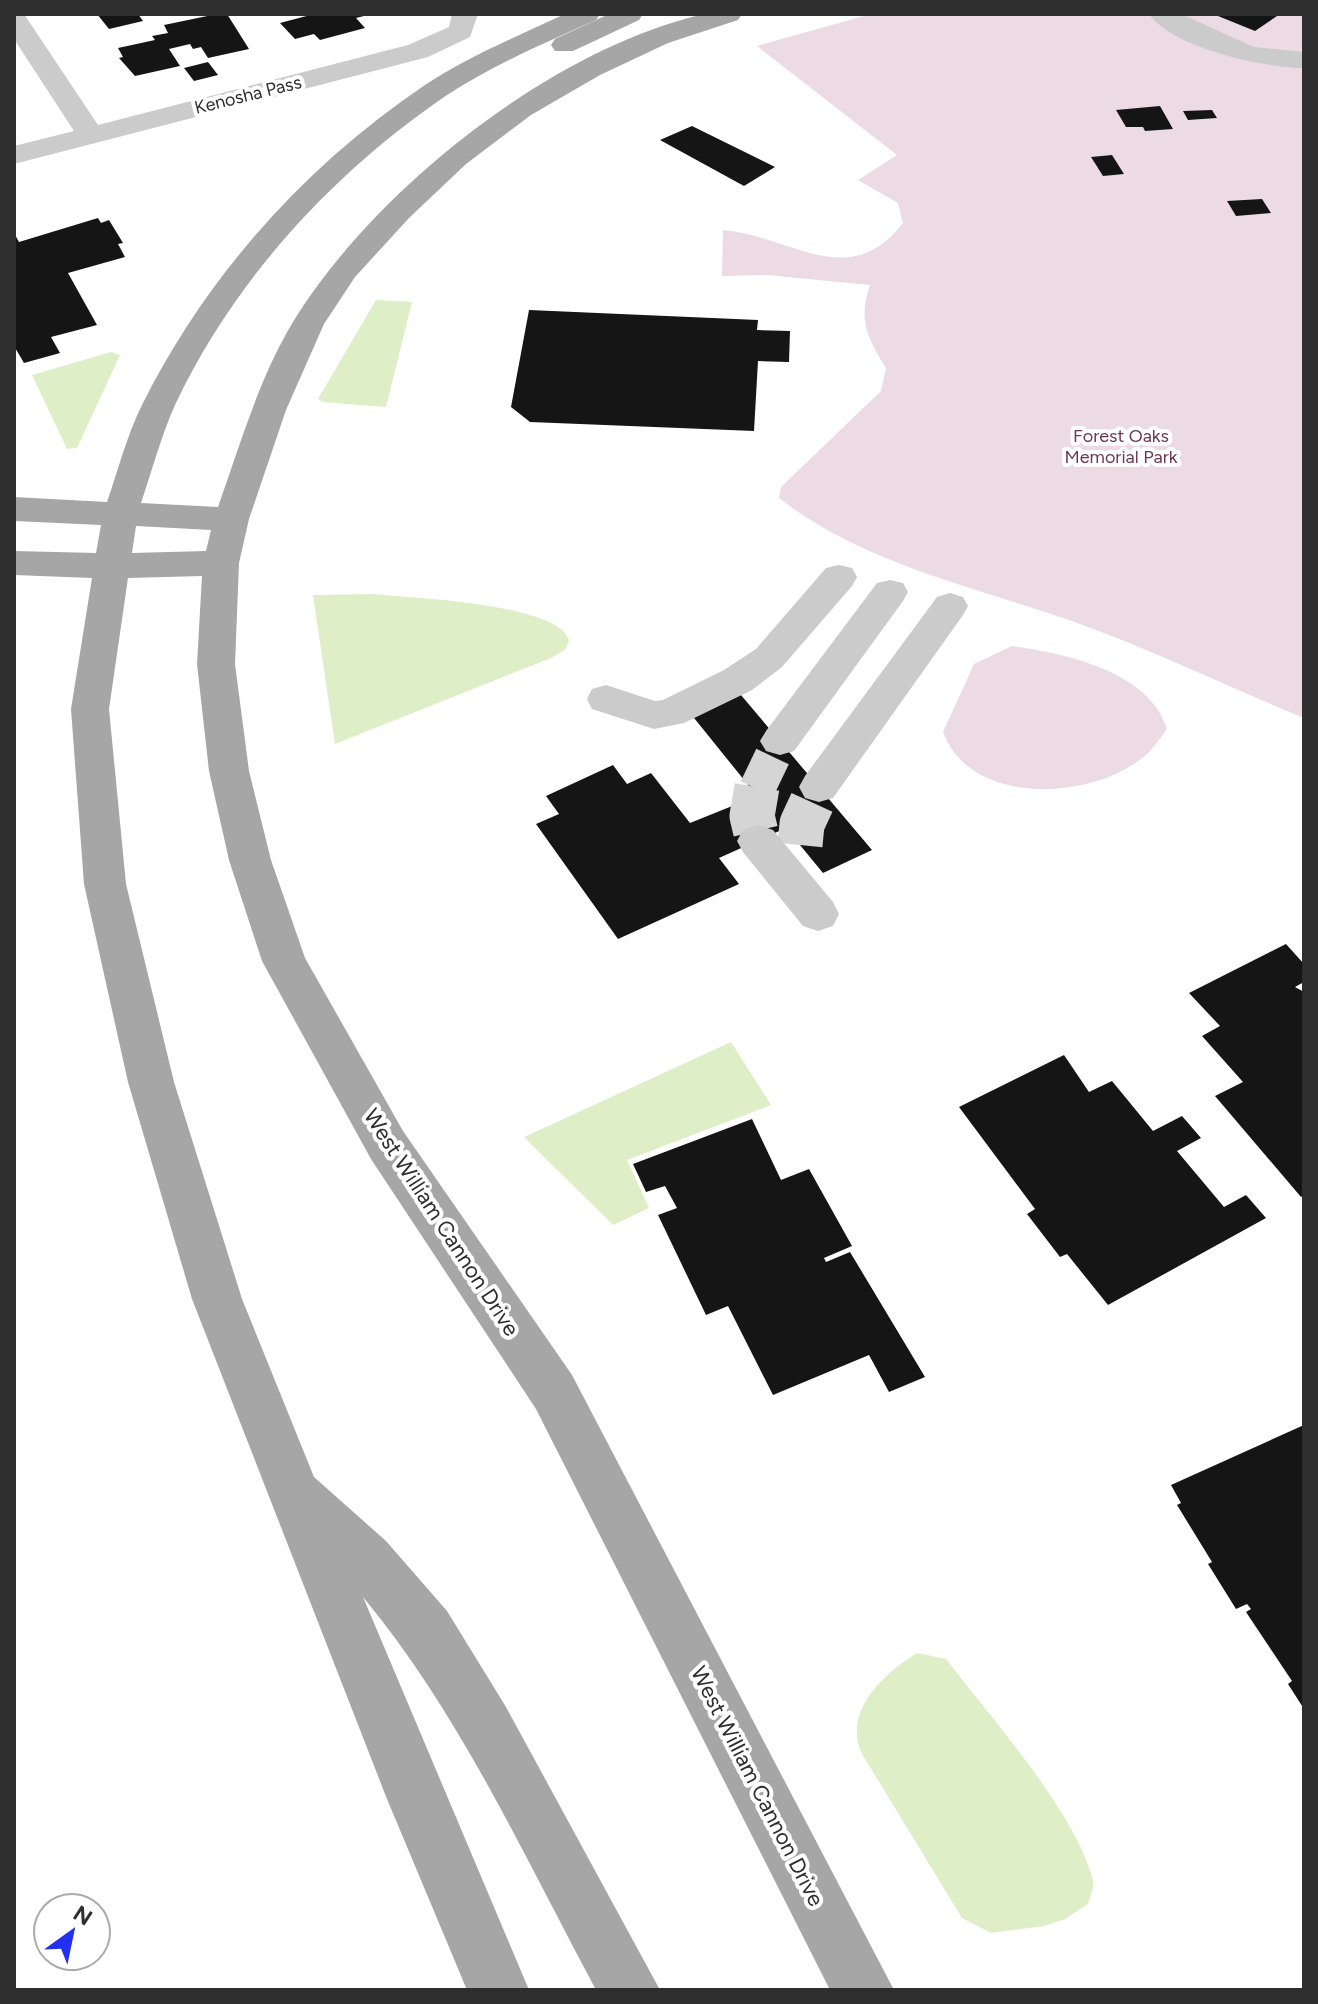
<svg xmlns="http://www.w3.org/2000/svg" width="1318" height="2004" font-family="Figtree,sans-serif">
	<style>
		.green { fill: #eddbe4 }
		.water { fill: #deeec6 }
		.building { fill: #151515 }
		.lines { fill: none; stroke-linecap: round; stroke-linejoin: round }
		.minor-tunnel-far1 { stroke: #d5d5d5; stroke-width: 36; stroke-dasharray: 36 18; stroke-linecap: butt }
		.minor-tunnel { stroke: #d5d5d5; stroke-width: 45; stroke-dasharray: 45 22; stroke-linecap: butt }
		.minor { fill: #cbcbcb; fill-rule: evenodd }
		.major { fill: #a6a6a6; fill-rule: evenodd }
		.labels { text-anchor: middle; stroke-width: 8; stroke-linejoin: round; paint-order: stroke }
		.far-street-label { font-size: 18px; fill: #2e2e2e; stroke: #fff }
		.far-park-label { font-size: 18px; fill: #6d3850; stroke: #fff }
		.street-label { font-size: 22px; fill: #2e2e2e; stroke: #fff }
	</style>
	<rect width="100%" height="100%" fill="#fff"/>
	<!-- green -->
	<g class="green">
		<path d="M871 14H1304V718C1226 686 1148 648 1069 620 971 586 862 563 779 498L781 487 881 391 886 368C867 338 858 320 870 285L767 275 722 276 723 230C791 236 849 293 903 223L898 203 858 180 897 155 757 46Z"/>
		<path d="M1012 646C1066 654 1149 671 1167 729 1161 737 1155 746 1148 753 1096 801 971 808 943 732L974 664Z"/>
	</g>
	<!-- water -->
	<g class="water">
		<path d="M376 300 412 302 386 407 323 402 318 399Z"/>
		<path d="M111 352 120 355 77 448 67 449 32 375Z"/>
		<path d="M373 594C408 598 561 603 569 641L565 650 551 658 335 744 313 595Z"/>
		<path d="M731 1042 771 1105 627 1160 649 1208 613 1225 524 1137Z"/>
		<path d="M917 1653 946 1659C988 1714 1078 1815 1093 1881 1094 1888 1090 1897 1088 1904L1065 1919 1044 1926 991 1933 962 1918 862 1754C842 1712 884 1673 917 1653Z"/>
	</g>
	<!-- building -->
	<g class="building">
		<path d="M97 14H138L143 21 109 29Z"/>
		<path d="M217 14H227L249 49 208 58 201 47 193 49 190 44 169 49 180 66 135 76 119 58 123 57 118 48 155 40 152 36 168 33 164 25Z"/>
		<path d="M314 14H368V15L356 18 365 28 320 40 314 34 295 39 280 23Z"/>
		<path d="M1213 14H1272L1277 16 1255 31Z"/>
		<path d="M208 62 218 75 194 81 184 68Z"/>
		<path d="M1160 106 1173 129 1145 131 1143 127H1126L1116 110Z"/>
		<path d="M1212 110 1217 118 1188 120 1183 111Z"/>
		<path d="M692 126 775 167 744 186 660 140Z"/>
		<path d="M1112 155 1124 174 1103 176 1091 157Z"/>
		<path d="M1262 199 1271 213 1236 216 1227 201Z"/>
		<path d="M98 218 101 223 109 220 123 243 118 244 125 257 68 273 97 325 51 337 60 353 24 363 14 346V233L19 242Z"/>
		<path d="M529 310 758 320 757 330 790 331 789 362 758 361 754 431 530 422 511 407Z"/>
		<path d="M735 688 872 850 823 873 786 828 719 858 739 884 618 939 536 824 559 814 546 796 613 765 627 784 651 773 690 823 757 796 686 708Z"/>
		<path d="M1286 944 1304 964V982L1295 987 1304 992V1195L1301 1197 1215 1096 1243 1082 1202 1036 1220 1026 1189 993Z"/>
		<path d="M1064 1055 1089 1092 1112 1081 1153 1131 1182 1116 1201 1138 1177 1151 1224 1207 1246 1195 1266 1218 1108 1305 1067 1254 1060 1257 1027 1214 1035 1209 959 1107Z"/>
		<path d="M752 1119 781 1180 809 1169 852 1246 824 1258 826 1262 850 1252 925 1377 889 1392 869 1355 773 1395 728 1306 706 1315 658 1215 677 1208 665 1186 646 1192 633 1164Z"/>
		<path d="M1304 1425V1709L1288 1684 1292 1681 1246 1612 1251 1609 1247 1604 1236 1609 1208 1564 1212 1562 1177 1505 1181 1503 1171 1485Z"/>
	</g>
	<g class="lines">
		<!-- minor-tunnel-far1 -->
		<path class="minor-tunnel-far1" d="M757 789 780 741"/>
		<!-- minor-tunnel -->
		<g class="minor-tunnel">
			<path d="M757 787 752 816 758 841"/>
			<path d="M800 845 802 824 819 787"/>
		</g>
		<!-- minor -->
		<g class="minor">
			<path d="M14 14H24L98 125 408 45 449 27 452 14H478L470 37 428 57 14 164V146L74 131 14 39Z"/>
			<path d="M1149 14H1181L1254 47 1304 52V68C1265 68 1172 48 1149 14Z"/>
			<path d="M839 565 852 568 857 577 852 586 782 667 752 690 684 723 654 729 592 709 587 699 592 689 606 685 655 701 663 700 724 670 756 649 826 568Z"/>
			<path d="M890 580 903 583 908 592 903 601 794 751 780 755 766 751 760 741 766 731 877 583Z"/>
			<path d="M950 593 963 597 968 606 963 615 833 798 819 802 805 798 799 787 805 776 937 597Z"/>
			<path d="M758 825 773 830 833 902 839 914 833 926 818 931 803 926 743 852 737 841 743 830Z"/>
		</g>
		<!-- major -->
		<g class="major">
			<path d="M565 14H600L596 20C545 43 492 65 444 97 331 175 234 280 175 405 161 436 152 471 141 503L218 507C240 445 259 378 293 322 373 191 549 51 700 15 713 12 729 14 742 14L738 20 668 43 600 75 531 115 466 164 409 218 355 277 324 324 286 410 249 519 239 563 235 664 249 771 271 860 305 958 403 1131 572 1375 894 1990H830L536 1409 371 1159 262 961 229 860 209 771 197 664 202 576 128 578 109 709 126 884 174 1082 242 1299 314 1477 386 1541 447 1611 506 1707 660 1990H596C524 1856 460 1714 363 1597L529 1990H467L387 1799 192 1299 128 1082 84 884 71 709 92 578 14 575V551L96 553 101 525 14 521V497L107 502C118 470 127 435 142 405 207 275 305 166 425 85 469 56 518 36 565 14ZM136 526 211 530 206 551 132 553Z"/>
			<path d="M609 14H643L639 20 573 51H555L551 45 555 39Z"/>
		</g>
	</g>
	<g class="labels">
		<!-- far-street labels -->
		<g class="far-street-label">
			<text transform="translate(248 95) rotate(-14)" y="6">Kenosha Pass</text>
		</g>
		<!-- far-park labels -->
		<g class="far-park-label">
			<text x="1121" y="442">Forest Oaks<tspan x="1121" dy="21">Memorial Park</tspan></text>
		</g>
		<!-- street labels -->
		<g class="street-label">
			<text transform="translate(442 1222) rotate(57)" y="8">West William Cannon Drive</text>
			<text transform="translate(758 1786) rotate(63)" y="8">West William Cannon Drive</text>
		</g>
	</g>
	<!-- border -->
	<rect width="1318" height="2004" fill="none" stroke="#2e2e2e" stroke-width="32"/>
	<!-- north arrow -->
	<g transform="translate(72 1932) rotate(33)"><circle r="38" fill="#ffffff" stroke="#ababab" stroke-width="2"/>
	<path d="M0-6L14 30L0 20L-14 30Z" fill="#2430f1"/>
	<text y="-12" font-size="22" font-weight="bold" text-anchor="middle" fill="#2e2e2e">N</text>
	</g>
</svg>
